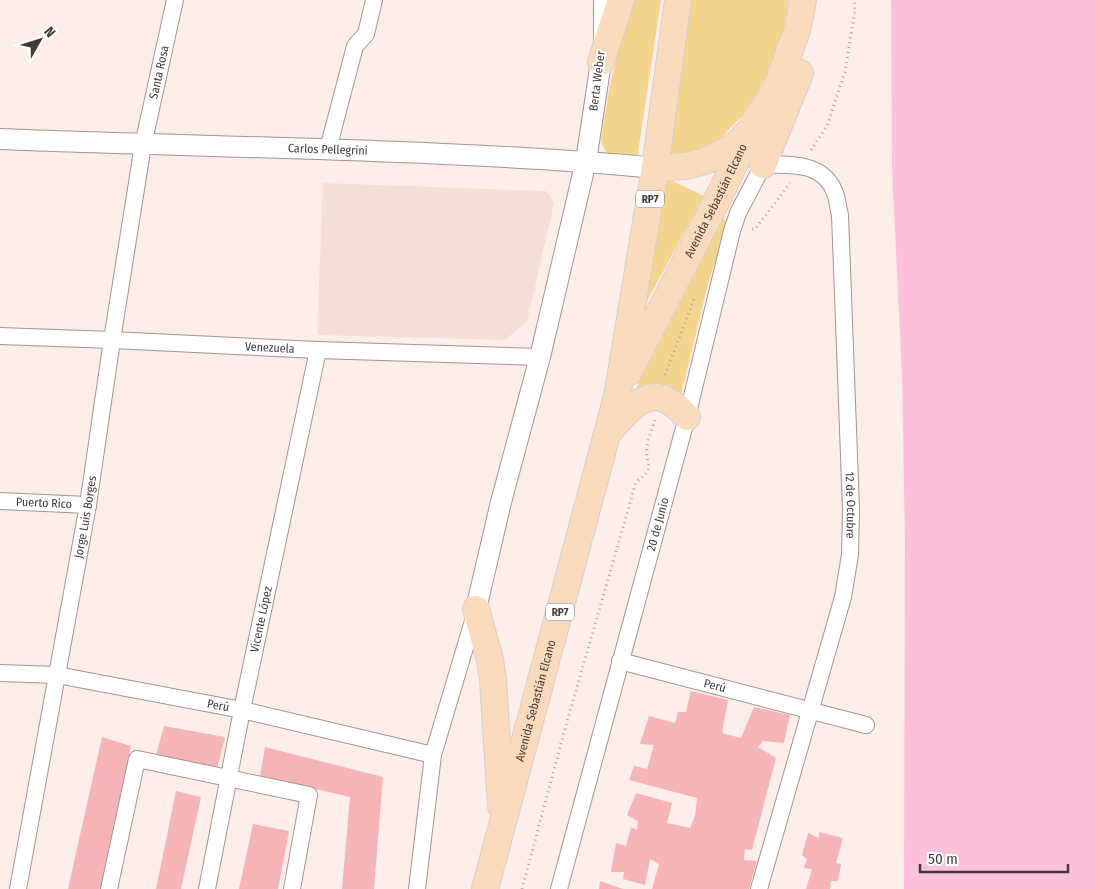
<svg xmlns="http://www.w3.org/2000/svg" width="1095" height="889" font-family="'Fira Sans Condensed',sans-serif">
	<style>
		.built { fill: #f4dfd8 }
		.green { fill: #f3d58e }
		.water { fill: #fdc1db }
		.building { fill: #f5b4b8 }
		.lines { fill: none; stroke-linecap: round; stroke-linejoin: round }
		.minor-casing { stroke: #a5948f; stroke-width: 18 }
		.tertiary-casing { stroke: #a5948f; stroke-width: 22 }
		.primary-casing { stroke: #d2d0cf; stroke-width: 28 }
		.path { stroke: #afa4a1; stroke-width: 3; stroke-dasharray: 1 4; stroke-linecap: butt }
		.minor { stroke: #fff; stroke-width: 16 }
		.tertiary { stroke: #fff; stroke-width: 20 }
		.primary { stroke: #fbdbbe; stroke-width: 26 }
		.labels { text-anchor: middle; stroke-width: 4; stroke-linejoin: round; paint-order: stroke }
		.shield { fill: #fff; stroke: #7b7674; stroke-width: 1 }
		.shield-label { font-size: 11px; font-weight: bold; fill: #423b39 }
		.street-label { font-size: 12px; fill: #423b39; stroke: #fff }
	</style>
	<rect width="100%" height="100%" fill="#fdeeea"/>
	<!-- built -->
	<path class="built" d="M323 183 546 191 554 203 527 322 505 340 317 335Z"/>
	<!-- green -->
	<g class="green">
		<path d="M631 0H661L637 159C619 157 604 160 601 138L609 90Z"/>
		<path d="M686 0H788L787 26 770 69 757 93 742 116 712 147 663 161Z"/>
		<path d="M662 176 704 196 632 329Z"/>
		<path d="M722 218 725 220 727 224 708 284 680 399 636 392 646 357Z"/>
	</g>
	<!-- water -->
	<path class="water" d="M891 0H1095V889H904L905 541 902 375 892 169Z"/>
	<!-- building -->
	<g class="building">
		<path d="M691 691 728 700 722 733 741 738 754 707 790 715 784 743 763 741 758 747 776 758 752 850 745 849 744 860 757 861 749 889H652L659 864 650 859 645 885 623 879 624 872H611L616 843 626 846 631 827 637 830 638 821 627 815 636 793 672 803 667 823 690 828 695 816 697 798 629 780 634 766 647 769 654 745 640 744 649 716 675 723 678 712H686Z"/>
		<path d="M164 726 225 737 217 769 156 755Z"/>
		<path d="M102 737 131 746 100 889H68Z"/>
		<path d="M265 747 383 777 374 889H342L350 797 260 776Z"/>
		<path d="M176 791 201 797 181 889H156Z"/>
		<path d="M253 824 289 831 278 889H239Z"/>
		<path d="M819 832 843 838 836 863 841 864 838 881H831L830 889H806L812 869 804 868 807 859 802 855 808 833 819 838Z"/>
		<path d="M600 881 623 889H599Z"/>
	</g>
	<g class="lines">
		<!-- minor casing -->
		<g class="minor-casing">
			<g id="minor">
				<path d="M602 38V0"/>
				<path d="M328 149 355 46 366 34 374 0"/>
				<path id="s1" d="M0 336 112 340 318 350 540 357"/>
				<path id="s2" d="M0 501 88 505"/>
				<path id="s3" d="M620 661 866 725"/>
				<path id="s4" d="M0 673 57 675 242 710 433 755"/>
				<path id="s5" d="M18 889 88 505 112 340 143 145 175 0"/>
				<path d="M109 889 137 759 309 795 292 889"/>
				<path id="s6" d="M207 889 242 710 318 350"/>
				<path d="M417 889 433 755 475 614"/>
				<path id="s7" d="M559 889 687 417 732 231 738 213 763 165C791 164 826 162 836 196 838 202 838 209 840 215L851 509 850 555 843 597 759 889"/>
			</g>
		</g>
		<!-- tertiary casing -->
		<g class="tertiary-casing">
			<g id="tertiary">
				<path id="s8" d="M0 139C148 145 296 147 443 154 514 157 585 161 655 168"/>
				<path d="M476 609 501 502 540 357 586 161 601 62"/>
			</g>
		</g>
		<!-- primary casing -->
		<g class="primary-casing">
			<g id="primary">
				<path d="M601 62 621 0"/>
				<path d="M763 165 800 73"/>
				<path d="M655 168C682 167 700 166 724 152 732 147 740 143 745 135"/>
				<path id="s9" d="M629 372 718 198 757 117 776 89 798 27 803 0"/>
				<path d="M609 432C620 419 638 395 658 397 669 399 680 409 687 417"/>
				<path d="M476 609 490 660 493 680 501 806"/>
				<path id="s10" d="M485 889 617 397 655 168 678 0"/>
			</g>
		</g>
		<!-- path -->
		<g class="path">
			<path d="M811 150 827 126 845 72 855 10 854 0"/>
			<path d="M752 229 756 228 790 183"/>
			<path d="M665 375 694 299"/>
			<path d="M522 889 563 736 636 482C657 467 645 467 647 448 648 439 652 429 655 420"/>
		</g>
		<!-- minor -->
		<use href="#minor" class="minor"/>
		<!-- tertiary -->
		<use href="#tertiary" class="tertiary"/>
		<!-- primary -->
		<use href="#primary" class="primary"/>
	</g>
	<g class="labels">
		<!-- shield labels -->
		<g class="shield">
			<rect x="636" y="190.5" width="28" height="17" rx="4"/>
			<rect x="546" y="603.5" width="28" height="17" rx="4"/>
		</g>
		<g class="shield-label">
			<text x="650" y="203">RP7</text>
			<text x="560" y="616">RP7</text>
		</g>
		<!-- street labels -->
		<g class="street-label">
			<text dy="4" stroke="none"><textPath href="#s5" startOffset="829">Santa Rosa</textPath></text>
			<text transform="translate(597 81) rotate(-83)" y="4">Berta Weber</text>
			<text dy="4" stroke="none"><textPath href="#s8" startOffset="328">Carlos Pellegrini</textPath></text>
			<text dy="4" stroke="none"><textPath href="#s9" startOffset="192">Avenida Sebastián Elcano</textPath></text>
			<text dy="4" stroke="none"><textPath href="#s1" startOffset="270">Venezuela</textPath></text>
			<text dy="4" stroke="none"><textPath href="#s2" startOffset="44">Puerto Rico</textPath></text>
			<text dy="4" stroke="none"><textPath href="#s7" startOffset="1150">12 de Octubre</textPath></text>
			<text dy="4" stroke="none"><textPath href="#s5" startOffset="378">Jorge Luis Borges</textPath></text>
			<text dy="4" stroke="none"><textPath href="#s7" startOffset="378">20 de Junio</textPath></text>
			<text dy="4" stroke="none"><textPath href="#s6" startOffset="275">Vicente López</textPath></text>
			<text dy="4" stroke="none"><textPath href="#s3" startOffset="98">Perú</textPath></text>
			<text dy="4" stroke="none"><textPath href="#s10" startOffset="195">Avenida Sebastián Elcano</textPath></text>
			<text dy="4" stroke="none"><textPath href="#s4" startOffset="221">Perú</textPath></text>
		</g>
	</g>
	<!-- north arrow -->
	<g transform="translate(40 40) rotate(51)" stroke="#ffffff" stroke-width="4" paint-order="stroke">
	<path d="M0-4L9 19L0 12L-9 19Z" fill="#423b39"/>
	<text y="-8" font-size="14" font-weight="bold" text-anchor="middle" fill="#423b39">N</text>
	</g>
	<!-- scale -->
	<path d="M920 864v8h148v-8" fill="none" stroke="#423b39" stroke-width="2.5"/>
	<text x="928" y="864" font-size="15" fill="#423b39" stroke="#ffffff" stroke-width="4" paint-order="stroke">50 m</text>
</svg>
